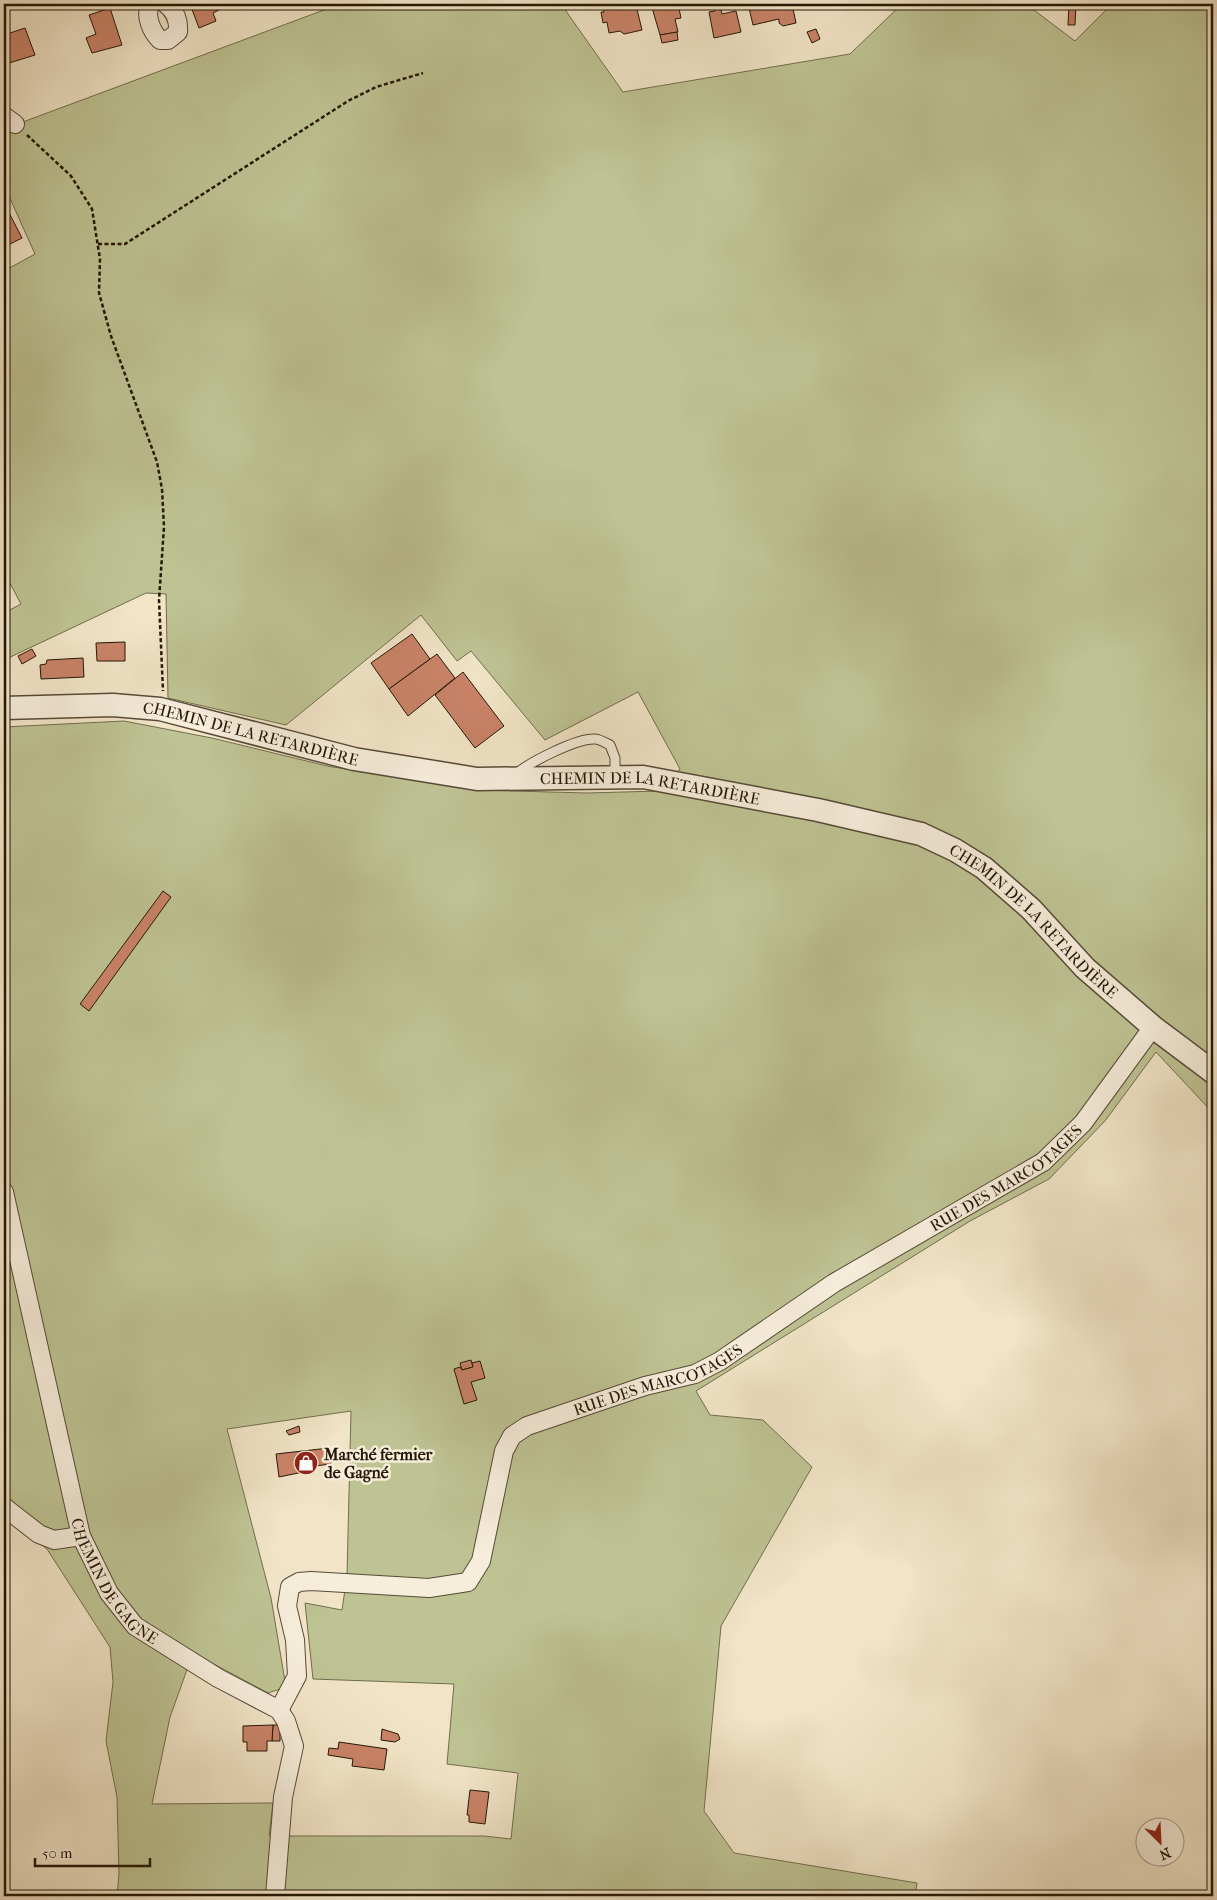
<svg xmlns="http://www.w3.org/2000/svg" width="1217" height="1900" font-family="'IM FELL French Canon',serif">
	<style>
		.green { fill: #bec393; stroke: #716d4c; fill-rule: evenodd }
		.building { fill: #c98368; stroke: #241705 }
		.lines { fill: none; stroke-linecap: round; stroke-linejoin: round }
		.service-casing { stroke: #574a36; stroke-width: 11 }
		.minor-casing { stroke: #574a36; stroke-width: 20 }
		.tertiary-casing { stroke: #574a36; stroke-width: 25 }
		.path { stroke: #241705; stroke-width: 2.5; stroke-dasharray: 4 2.5; stroke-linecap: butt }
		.service { stroke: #f6eddb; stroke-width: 9 }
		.minor { stroke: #f6eddb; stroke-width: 18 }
		.tertiary { stroke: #f6eddb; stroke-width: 22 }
		.labels { text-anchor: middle; stroke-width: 5; stroke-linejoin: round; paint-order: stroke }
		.street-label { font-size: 16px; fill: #241705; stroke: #f6eddb }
		.poi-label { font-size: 16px; font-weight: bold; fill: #241705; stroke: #f6eddb; text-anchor: start }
	</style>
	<rect width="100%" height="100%" fill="#f1e4c7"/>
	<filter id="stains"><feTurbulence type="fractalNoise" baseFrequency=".004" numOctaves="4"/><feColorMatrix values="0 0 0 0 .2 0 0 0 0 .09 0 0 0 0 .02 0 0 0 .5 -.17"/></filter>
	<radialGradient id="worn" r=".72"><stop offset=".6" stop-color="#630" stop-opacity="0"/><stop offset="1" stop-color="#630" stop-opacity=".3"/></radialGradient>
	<!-- green -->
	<path class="green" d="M340 4H561L623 92 850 54 902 4H1026L1075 41 1112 4H1213V1113L1156 1052 1105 1121 1049 1179 970 1221 696 1391 710 1415 763 1420 812 1467 721 1626 704 1811 734 1853 917 1883 915 1896H117L119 1874 117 1797 106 1741 113 1682 110 1647 47 1549 4 1516V727L124 721 212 738 327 766 476 790 587 793 659 791 680 769 638 692 545 740 471 651 457 661 421 615 286 725 168 698 166 594 146 593 4 660V613L21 604 4 572V271L35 254 4 185V129ZM351 1411 347 1576 342 1610 305 1603 313 1679 454 1684 447 1764 518 1773 511 1839 484 1836H269L273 1803 152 1804 170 1717 193 1653 268 1693 286 1687 271 1598 227 1429Z"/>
	<!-- building -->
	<g class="building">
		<path d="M190 4H217L219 10 213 13 216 21 199 28Z"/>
		<path d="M606 4H628V6L636 5 642 30 624 34 620 31 609 33 607 22 603 23 601 12H604L603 6Z"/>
		<path d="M651 4H678L681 18 675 19 678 32 660 35Z"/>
		<path d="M765 4H776V7L792 4 796 23 783 26 779 23V19L753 25 749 8Z"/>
		<path d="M1069 4H1076L1075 25H1068Z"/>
		<path d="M720 6 722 14 736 11 741 32 714 38 709 12 715 11 714 7Z"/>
		<path d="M110 8 122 45 92 53 86 38 96 34 89 15Z"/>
		<path d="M25 28 35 55 6 64 4 63V32L9 31 10 33Z"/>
		<path d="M816 29 820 39 812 43 807 32Z"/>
		<path d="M677 32 678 40 662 43 660 35Z"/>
		<path d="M4 203 22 238 4 247Z"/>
		<path d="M412 634 430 659 389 689 371 663Z"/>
		<path d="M125 642V661H97L96 643Z"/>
		<path d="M32 649 36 656 22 664 18 656Z"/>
		<path d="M437 654 455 678 408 716 389 689Z"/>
		<path d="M83 658 84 677 41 679 40 665 46 664 47 660Z"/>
		<path d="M463 672 504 726 475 748 435 695Z"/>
		<path d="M163 891 171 897 89 1011 80 1004Z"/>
		<path d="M471 1360 473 1367 462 1370 460 1363Z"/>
		<path d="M480 1361 485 1378 471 1382 477 1400 464 1404 454 1369 460 1367 462 1370 473 1367 472 1363Z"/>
		<path d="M299 1426 300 1432 289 1435 286 1431Z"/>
		<path d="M329 1448 331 1464 307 1467 308 1471 279 1477 276 1454Z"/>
		<path d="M273 1725H280V1741H272Z"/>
		<path d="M273 1725 272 1741H267V1751H247V1742H243V1726Z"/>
		<path d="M382 1729 398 1734 400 1739 395 1742 381 1740Z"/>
		<path d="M339 1742 387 1749 384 1770 352 1766 353 1759 328 1755 329 1748 338 1749Z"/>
		<path d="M470 1790 489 1792 485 1824 469 1822V1815H467Z"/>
	</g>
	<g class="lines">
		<!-- service casing -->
		<g class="service-casing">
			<path id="service" d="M516 774C530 762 577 738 595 739 599 739 606 743 610 745L615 758V777"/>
		</g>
		<!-- minor casing -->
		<g class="minor-casing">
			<g id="minor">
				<path d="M150 4C145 16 151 31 160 40H168L178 32C179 21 175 11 166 4"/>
				<path d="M4 116 15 124"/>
				<path id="s1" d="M4 1192 81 1536 109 1593 135 1626 218 1678 279 1710 286 1721 294 1746 283 1797 275 1896"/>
				<path d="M4 1507 39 1534 54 1540 81 1536"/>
				<path id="s2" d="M279 1710 297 1676 295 1640 287 1606 290 1587 299 1582 311 1581 429 1588 468 1582 481 1561 504 1451 512 1436 527 1426 645 1386 695 1374 720 1361 834 1283 1043 1162 1083 1123 1153 1027"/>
			</g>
		</g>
		<!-- tertiary casing -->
		<g class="tertiary-casing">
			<g id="tertiary">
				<path id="s3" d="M4 708 113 705 160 709 354 759 477 779 643 777 818 810 921 834 955 850 984 868 1031 909 1085 968 1153 1027 1213 1072"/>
			</g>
		</g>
		<!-- path -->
		<g class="path">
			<path d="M27 135 71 176 92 209 100 259 99 293 111 336 157 462 162 489 164 527 159 600 163 691"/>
			<path d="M98 244H125L348 101 376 87 423 73"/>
		</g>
		<!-- service -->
		<use href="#service" class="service"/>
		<!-- minor -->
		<use href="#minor" class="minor"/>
		<!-- tertiary -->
		<use href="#tertiary" class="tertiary"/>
	</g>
	<!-- icons -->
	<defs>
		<g id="shop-disc" transform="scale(1.25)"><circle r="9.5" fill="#8f2418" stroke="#f6eddb"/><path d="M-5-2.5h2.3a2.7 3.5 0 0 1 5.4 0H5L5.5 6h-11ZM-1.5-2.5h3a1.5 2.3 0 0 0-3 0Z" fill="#fff"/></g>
	</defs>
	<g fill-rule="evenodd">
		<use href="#shop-disc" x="306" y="1463"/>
	</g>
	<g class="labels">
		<!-- street labels -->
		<g class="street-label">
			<text dy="6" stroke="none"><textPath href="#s3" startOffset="250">CHEMIN DE LA RETARDIÈRE</textPath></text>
			<text dy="6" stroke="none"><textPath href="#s3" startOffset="655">CHEMIN DE LA RETARDIÈRE</textPath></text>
			<text dy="6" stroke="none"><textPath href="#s3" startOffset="1075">CHEMIN DE LA RETARDIÈRE</textPath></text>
			<text dy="6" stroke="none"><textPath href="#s2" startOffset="1025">RUE DES MARCOTAGES</textPath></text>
			<text dy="6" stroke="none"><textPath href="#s2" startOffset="620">RUE DES MARCOTAGES</textPath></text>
			<text dy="6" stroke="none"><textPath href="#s1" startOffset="409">CHEMIN DE GAGNE</textPath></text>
		</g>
		<!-- poi labels -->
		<g class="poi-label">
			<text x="324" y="1460">Marché fermier<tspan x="324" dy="18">de Gagné</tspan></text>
		</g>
	</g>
	<!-- margin -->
	<rect width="1217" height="1900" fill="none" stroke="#f1e4c7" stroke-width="20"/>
	<rect x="5" y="5" width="1207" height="1890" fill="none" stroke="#241705" stroke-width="2.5"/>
	<rect x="10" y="10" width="1197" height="1880" fill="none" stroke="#241705"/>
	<!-- north arrow -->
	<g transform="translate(1160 1842) rotate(156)"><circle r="24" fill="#f6eddb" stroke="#a29785"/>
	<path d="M0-4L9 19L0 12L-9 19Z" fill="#8f2418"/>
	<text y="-8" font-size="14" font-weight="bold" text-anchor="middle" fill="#241705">N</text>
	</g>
	<!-- scale -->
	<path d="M35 1858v8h115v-8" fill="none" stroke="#241705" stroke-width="2.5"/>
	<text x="42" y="1858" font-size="15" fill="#241705" stroke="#f6eddb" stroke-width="4" paint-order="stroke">50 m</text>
	<rect width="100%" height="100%" filter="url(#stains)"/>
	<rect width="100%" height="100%" fill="url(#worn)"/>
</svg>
